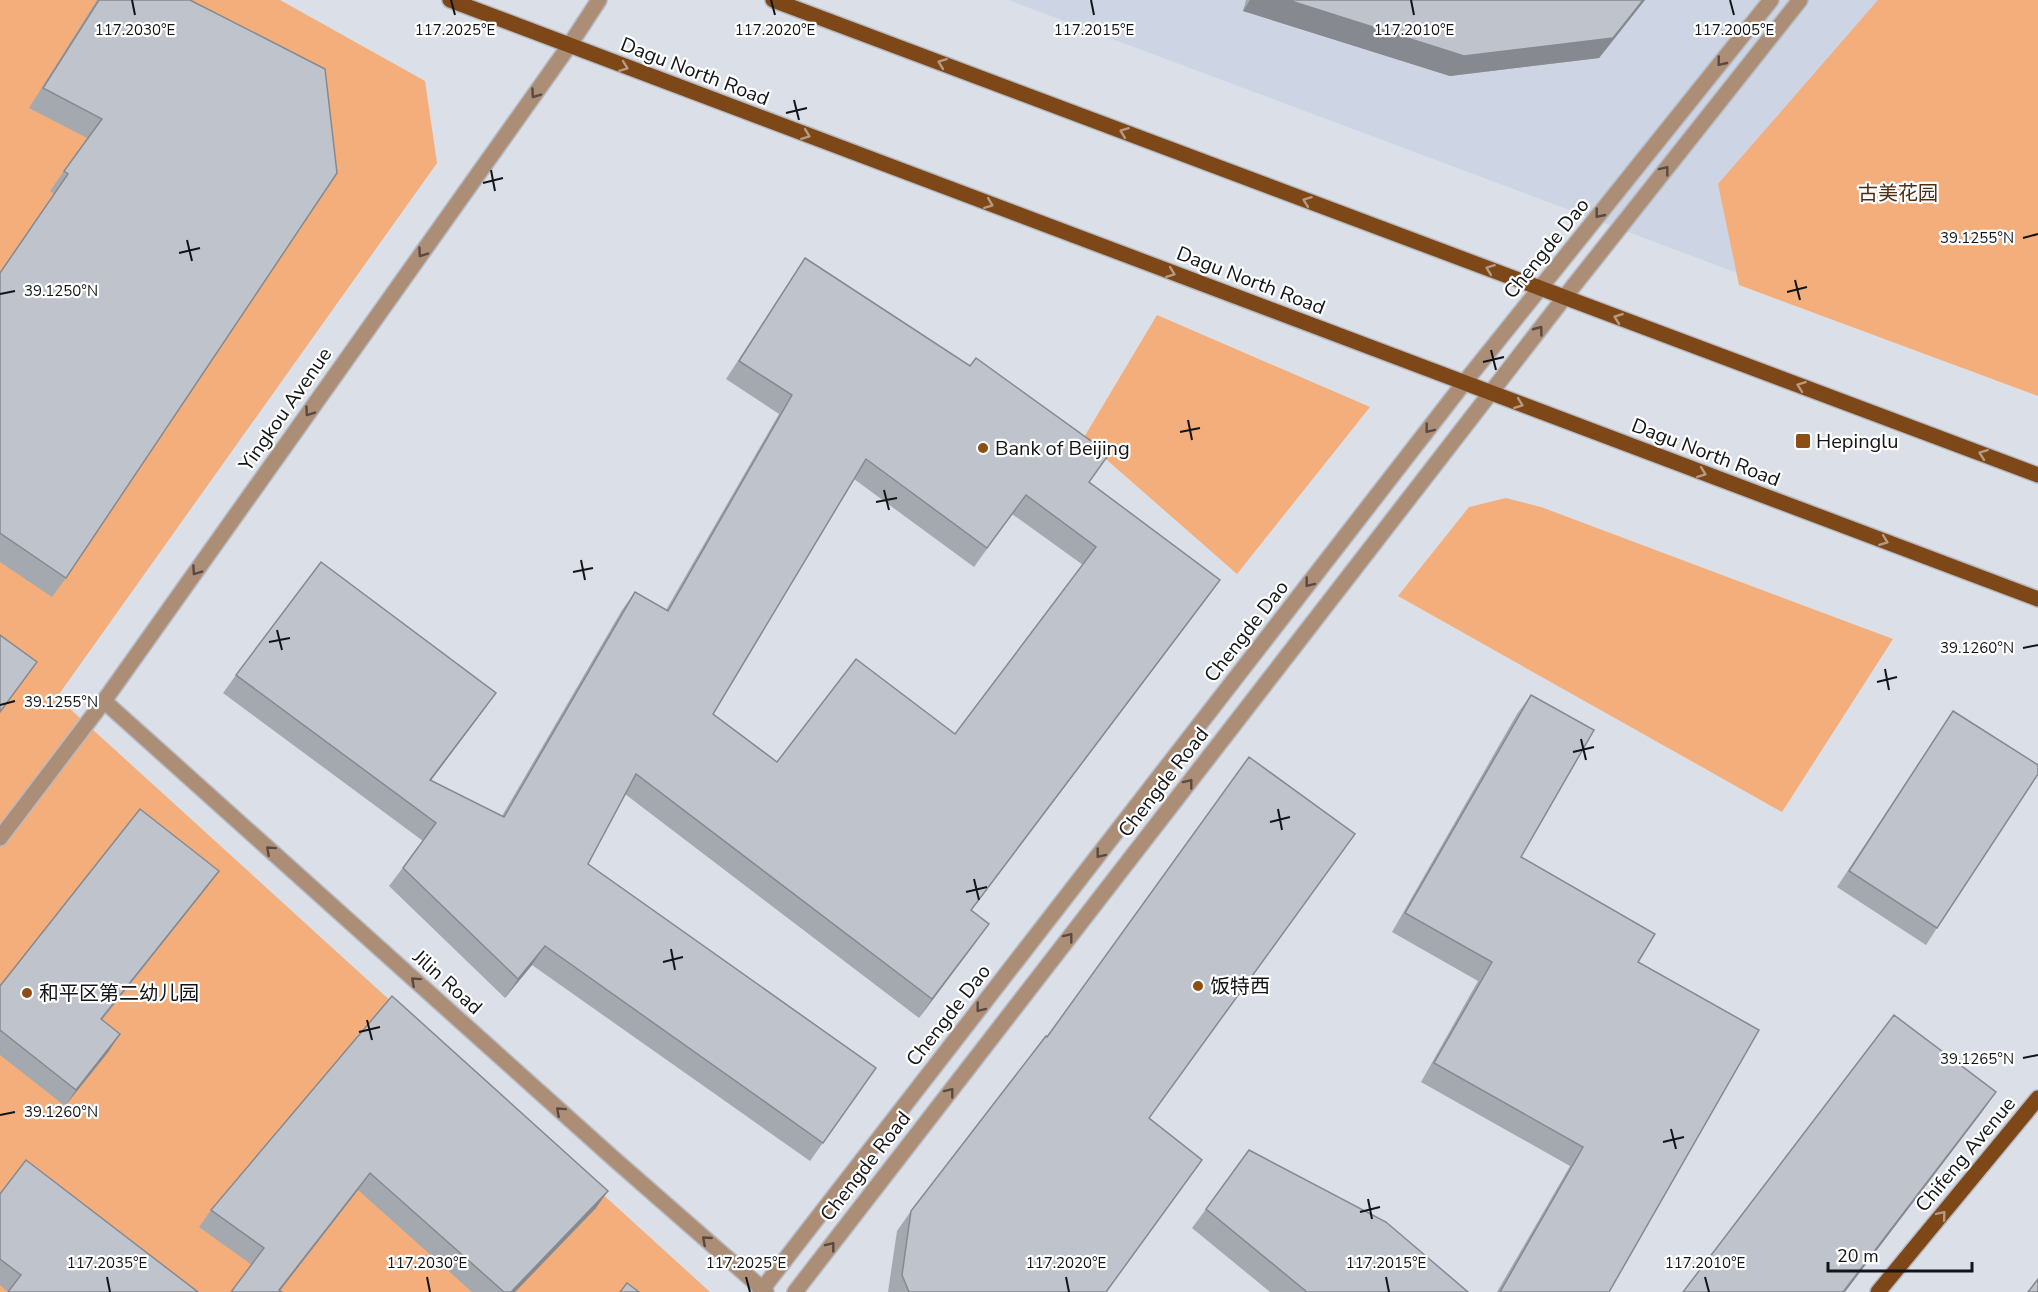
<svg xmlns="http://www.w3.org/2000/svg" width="2038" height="1292" font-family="'Nunito Sans','Noto Sans SC',sans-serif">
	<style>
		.built { fill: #cdd5e4 }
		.green { fill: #f3ae7b }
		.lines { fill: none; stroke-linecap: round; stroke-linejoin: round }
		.minor-casing { stroke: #b7bac2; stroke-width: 18 }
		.major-casing { stroke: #b7bac2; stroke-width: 18 }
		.minor { stroke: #ac8d76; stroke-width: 15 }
		.major { stroke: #7d4718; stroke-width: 15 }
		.wall { fill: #a4a9af; fill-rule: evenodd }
		.shaded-wall { fill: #86898f }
		.building { fill: #bfc4cc; stroke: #86898f; stroke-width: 1.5; fill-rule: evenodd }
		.oneway { stroke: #584a42 }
		.oneway2 { stroke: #b89a80 }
		.ticks { fill: none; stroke: #131417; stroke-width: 2 }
		.poi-dot { fill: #8c4e14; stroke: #fff; stroke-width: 2 }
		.labels { text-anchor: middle; stroke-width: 4.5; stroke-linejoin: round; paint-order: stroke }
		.street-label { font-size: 20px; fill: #131417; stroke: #fff }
		.park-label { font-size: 20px; fill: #4c2e17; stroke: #fff }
		.poi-label { font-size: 20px; fill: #131417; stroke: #fff; text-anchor: start }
		.ticks-label { font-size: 15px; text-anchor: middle; fill: #131417; stroke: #fff; stroke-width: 4.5; stroke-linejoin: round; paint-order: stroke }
	</style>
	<rect width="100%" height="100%" fill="#dbdfe8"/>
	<!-- built -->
	<path class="built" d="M1008 0H2038V387L1692 256Z"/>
	<!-- green -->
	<g class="green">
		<path d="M0 0H280L425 81 437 163 57 697 710 1292H0Z"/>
		<path d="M1878 0H2038V396L1739 285 1718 184Z"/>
		<path d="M1157 315 1370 407 1237 574 1083 439Z"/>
		<path d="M1506 498 1541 507 1893 639 1782 812 1398 596 1469 507Z"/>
	</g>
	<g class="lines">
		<!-- minor casing -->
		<g class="minor-casing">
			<g id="minor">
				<path d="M104 701 613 1158 766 1292"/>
				<path d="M0 838 104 701 569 46 599 0"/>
				<path d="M760 1292 1464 383 1771 0"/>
				<path d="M795 1292 1564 298 1800 0"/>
			</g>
		</g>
		<!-- major casing -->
		<g class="major-casing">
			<g id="major">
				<path d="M450 0 2038 599"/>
				<path d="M773 0 2038 475"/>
				<path d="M1878 1292 2038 1098"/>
			</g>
		</g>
		<!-- minor -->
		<use href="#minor" class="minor"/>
		<!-- major -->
		<use href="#major" class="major"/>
	</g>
	<!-- wall -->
	<g class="wall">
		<path d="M97 0H190L66 578 52 597 0 562V272L54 194 50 191 87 138 29 108Z"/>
		<path d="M1246 0H1645L1599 58 1450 76 1243 11Z"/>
		<path d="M805 258 1089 482 1207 598 971 910 976 942 919 1018 625 794 588 864 876 1068 810 1161 532 965 505 998 389 886 423 841 223 693 236 675 483 711 431 780 502 816 622 610 635 592 666 610 779 414 726 379ZM854 479 974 567 1012 514 1083 565 955 734 777 762 713 714Z"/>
		<path d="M1531 695 1521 857 1638 962 1609 1292H1497L1570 1166 1421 1082 1478 981 1392 932 1517 714Z"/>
		<path d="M1953 711 1937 928 1926 945 1837 887Z"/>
		<path d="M219 871 207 887 102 1020 109 1051 65 1106 0 1055V986Z"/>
		<path d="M392 996 596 1208 515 1292H472L358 1190 280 1290 252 1265 199 1227 211 1210Z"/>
		<path d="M1150 1118 1107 1292H888L897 1231 911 1211Z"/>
		<path d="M0 1194 198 1292H8L0 1285Z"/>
		<path d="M1206 1209 1468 1292H1270L1192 1228Z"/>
	</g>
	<!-- shaded-wall -->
	<g class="shaded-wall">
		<path d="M1250 0H1645L1599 58 1450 76 1243 11Z"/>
		<path d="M1220 580 1207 598 958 928 971 910Z"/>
		<path d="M496 693 483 711 417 799 430 780Z"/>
		<path d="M219 871 207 887 89 1035 101 1019Z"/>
		<path d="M989 924 976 942 919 1018 932 999Z"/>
		<path d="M545 946 532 965 505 998 518 979Z"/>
		<path d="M120 1034 109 1051 65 1106 76 1090Z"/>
		<path d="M1996 1092 1982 1112 1845 1292H1843Z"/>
		<path d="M370 1173 358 1190 279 1292H278Z"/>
		<path d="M608 1191 596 1208 515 1292H511Z"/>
	</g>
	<!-- building -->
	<g class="building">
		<path d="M99 0H190L325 69 337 173 66 578 0 533V273L68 174 64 171 102 119 43 88Z"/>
		<path d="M1288 0H1643L1613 38 1464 56Z"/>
		<path d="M805 258 970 366 976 358 1109 454 1089 482 1220 580 971 910 989 924 932 999 636 774 588 864 876 1068 823 1143 545 946 518 979 403 868 436 823 236 675 321 562 496 693 430 780 504 817 635 592 668 611 792 395 739 361ZM866 459 987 548 1026 495 1096 547 955 734 856 659 777 762 713 714Z"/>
		<path d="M0 635 37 662 0 712Z"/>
		<path d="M1531 695 1594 730 1521 857 1655 934 1638 962 1759 1030 1609 1292H1500L1583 1147 1434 1063 1492 962 1405 913Z"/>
		<path d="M1953 711 2038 765V774L1937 928 1849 871Z"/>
		<path d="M1249 757 1355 834 1149 1118 1202 1160 1106 1292H909L902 1275 911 1211 1046 1036 1047 1037Z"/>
		<path d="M140 809 219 871 101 1019 120 1034 76 1090 0 1030V986Z"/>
		<path d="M392 996 608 1191 511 1292H504L370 1173 279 1290 282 1292H231L264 1248 211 1210Z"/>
		<path d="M1894 1015 1996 1092 1843 1292H1683Z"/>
		<path d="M1249 1150 1386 1222 1468 1292H1307L1206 1209Z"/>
		<path d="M26 1160 198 1292H8L21 1275 0 1259V1194Z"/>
		<path d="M2038 1279V1292H2028Z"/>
		<path d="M627 1283 639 1292H620Z"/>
	</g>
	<!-- one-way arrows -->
	<defs><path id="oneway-chevron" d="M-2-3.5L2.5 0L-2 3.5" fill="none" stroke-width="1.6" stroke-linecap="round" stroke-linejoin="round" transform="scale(1.5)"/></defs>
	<g class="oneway">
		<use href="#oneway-chevron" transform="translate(1721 62) rotate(129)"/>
		<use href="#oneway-chevron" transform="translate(535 94) rotate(125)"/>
		<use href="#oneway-chevron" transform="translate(1665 170) rotate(-52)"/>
		<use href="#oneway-chevron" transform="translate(1599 214) rotate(129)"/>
		<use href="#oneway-chevron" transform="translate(422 253) rotate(125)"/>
		<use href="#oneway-chevron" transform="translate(1539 330) rotate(-53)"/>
		<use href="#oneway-chevron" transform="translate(309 412) rotate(125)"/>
		<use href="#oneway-chevron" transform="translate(1429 429) rotate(128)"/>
		<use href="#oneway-chevron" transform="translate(196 571) rotate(125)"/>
		<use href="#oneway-chevron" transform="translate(1309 583) rotate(128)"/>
		<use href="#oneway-chevron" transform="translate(1189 783) rotate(-52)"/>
		<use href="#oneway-chevron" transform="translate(270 850) rotate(-138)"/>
		<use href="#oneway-chevron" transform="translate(1100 854) rotate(128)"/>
		<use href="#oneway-chevron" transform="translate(1069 937) rotate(-52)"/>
		<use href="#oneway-chevron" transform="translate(415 981) rotate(-138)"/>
		<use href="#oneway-chevron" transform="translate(980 1008) rotate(128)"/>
		<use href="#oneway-chevron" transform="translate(950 1092) rotate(-52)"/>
		<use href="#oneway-chevron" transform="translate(560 1111) rotate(-138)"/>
		<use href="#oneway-chevron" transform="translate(706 1240) rotate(-139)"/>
		<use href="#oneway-chevron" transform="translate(831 1246) rotate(-52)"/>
	</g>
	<g class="oneway2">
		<use href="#oneway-chevron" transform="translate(942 63) rotate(-159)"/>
		<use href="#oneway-chevron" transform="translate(624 67) rotate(21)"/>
		<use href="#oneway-chevron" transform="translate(1124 132) rotate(-159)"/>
		<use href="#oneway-chevron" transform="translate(806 135) rotate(21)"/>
		<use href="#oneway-chevron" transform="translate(1307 201) rotate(-159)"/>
		<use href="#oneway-chevron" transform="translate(989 204) rotate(21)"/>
		<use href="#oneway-chevron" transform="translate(1490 269) rotate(-159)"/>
		<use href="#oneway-chevron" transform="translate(1171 273) rotate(21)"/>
		<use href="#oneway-chevron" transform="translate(1618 318) rotate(-160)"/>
		<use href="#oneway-chevron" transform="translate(1801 386) rotate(-160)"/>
		<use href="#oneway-chevron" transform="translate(1519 404) rotate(21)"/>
		<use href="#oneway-chevron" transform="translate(1983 454) rotate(-160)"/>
		<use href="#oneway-chevron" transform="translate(1702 473) rotate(21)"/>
		<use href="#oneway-chevron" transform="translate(1884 541) rotate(21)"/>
		<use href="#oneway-chevron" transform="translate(1942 1215) rotate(-50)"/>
	</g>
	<!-- ticks -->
	<path class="ticks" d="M132 0 135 15M451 0 455 15M771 0 775 15M1091 0 1094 15M1411 0 1414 15M1730 0 1734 15M794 100 799 120M786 113 807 108M491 170 495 191M483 183 503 178M2023 238 2038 234M187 240 192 261M179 253 200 248M1795 280 1800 300M1787 292 1807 287M0 294 15 291M1491 350 1496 370M1483 362 1504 357M1188 420 1192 440M1180 432 1200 428M884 490 889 510M876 502 897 498M581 560 585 580M573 572 593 568M277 630 282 650M269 642 290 638M2023 648 2038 645M1885 669 1889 690M1877 682 1897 677M0 705 15 701M1581 739 1586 760M1573 752 1594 747M1278 809 1282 830M1270 822 1290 817M974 879 979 900M966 892 987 887M671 949 675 970M663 962 683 957M367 1020 372 1040M359 1032 380 1027M2023 1058 2038 1055M0 1115 15 1112M1671 1129 1676 1149M1663 1142 1684 1137M1368 1199 1372 1219M1360 1212 1380 1207M107 1277 110 1292M427 1277 430 1292M746 1277 750 1292M1066 1277 1069 1292M1386 1277 1389 1292M1705 1277 1709 1292"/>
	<!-- markers -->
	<g class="poi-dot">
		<rect x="1795" y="433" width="16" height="16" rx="3"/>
		<circle cx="983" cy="448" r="6"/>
		<circle cx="1198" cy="986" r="6"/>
		<circle cx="27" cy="993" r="6"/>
	</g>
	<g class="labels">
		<!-- street labels -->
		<g class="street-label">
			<text transform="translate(695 71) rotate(21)" y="7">Dagu North Road</text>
			<text transform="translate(1546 248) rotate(-51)" y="7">Chengde Dao</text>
			<text transform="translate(1251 280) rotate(21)" y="7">Dagu North Road</text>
			<text transform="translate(285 409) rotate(-55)" y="7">Yingkou Avenue</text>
			<text transform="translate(1706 452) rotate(21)" y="7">Dagu North Road</text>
			<text transform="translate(1246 631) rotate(-52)" y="7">Chengde Dao</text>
			<text transform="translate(1163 782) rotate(-52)" y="7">Chengde Road</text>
			<text transform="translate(448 982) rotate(42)" y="7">Jilin Road</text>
			<text transform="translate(948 1015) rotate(-52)" y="7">Chengde Dao</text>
			<text transform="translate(1965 1154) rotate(-50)" y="7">Chifeng Avenue</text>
			<text transform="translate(865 1166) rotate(-52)" y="7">Chengde Road</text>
		</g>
		<!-- park labels -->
		<g class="park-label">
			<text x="1898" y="200">古美花园</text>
		</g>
		<!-- poi labels -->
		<g class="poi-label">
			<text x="1816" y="448">Hepinglu</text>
			<text x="995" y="455">Bank of Beijing</text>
			<text x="1210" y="993">饭特西</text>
			<text x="39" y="1000">和平区第二幼儿园</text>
		</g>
	</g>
	<g class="ticks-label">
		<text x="135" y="35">117.2030°E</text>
		<text x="455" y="35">117.2025°E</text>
		<text x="775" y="35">117.2020°E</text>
		<text x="1094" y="35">117.2015°E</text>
		<text x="1414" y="35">117.2010°E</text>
		<text x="1734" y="35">117.2005°E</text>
		<text x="1977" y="243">39.1255°N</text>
		<text x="61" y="296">39.1250°N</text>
		<text x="1977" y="653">39.1260°N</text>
		<text x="61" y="707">39.1255°N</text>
		<text x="1977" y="1064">39.1265°N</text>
		<text x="61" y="1117">39.1260°N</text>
		<text x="107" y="1268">117.2035°E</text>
		<text x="427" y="1268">117.2030°E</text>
		<text x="746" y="1268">117.2025°E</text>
		<text x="1066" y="1268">117.2020°E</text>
		<text x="1386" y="1268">117.2015°E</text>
		<text x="1705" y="1268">117.2010°E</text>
	</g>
	<!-- scale -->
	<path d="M1828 1262v9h144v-9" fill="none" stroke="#131417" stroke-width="3"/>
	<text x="1837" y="1262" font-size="18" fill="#131417" stroke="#ffffff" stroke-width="4.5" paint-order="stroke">20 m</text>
</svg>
